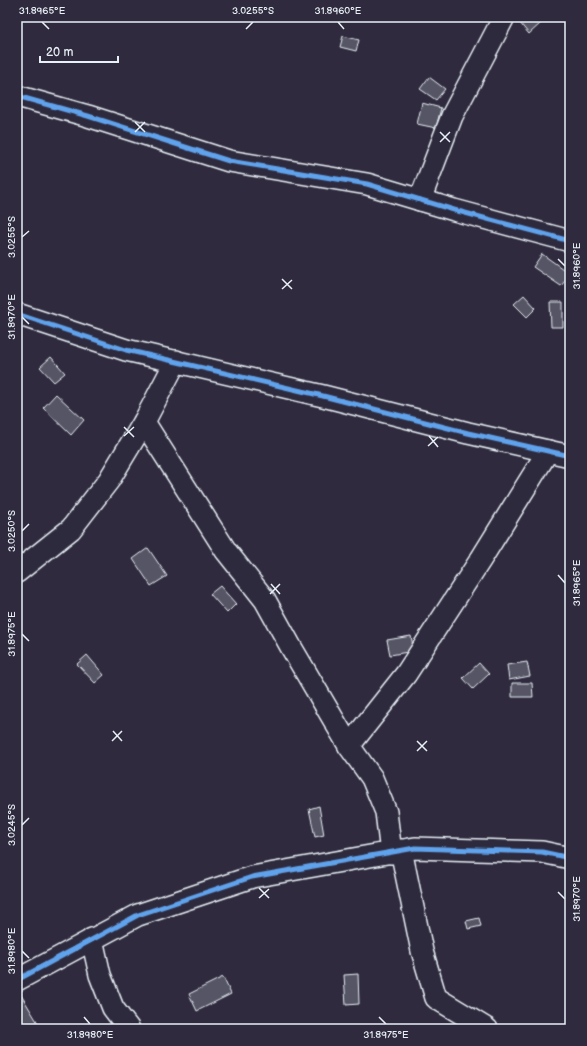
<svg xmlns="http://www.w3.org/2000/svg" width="587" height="1046" font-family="'Balsamiq Sans',sans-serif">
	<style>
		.building { fill: #575565; stroke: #e8f1f8 }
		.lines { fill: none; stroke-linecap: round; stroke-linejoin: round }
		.street-casing { stroke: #e8f1f8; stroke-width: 24 }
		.street { stroke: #2f2a3d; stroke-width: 21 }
		.cycleway-casing { stroke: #2f2a3d; stroke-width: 8 }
		.cycleway { stroke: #60a3ed; stroke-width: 5 }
		.ticks { fill: none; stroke: #e8f1f8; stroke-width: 1.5 }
		.neatline { fill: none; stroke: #e8f1f8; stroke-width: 1.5 }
		.ticks-label { font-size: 10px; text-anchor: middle; fill: #e8f1f8 }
	</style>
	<rect width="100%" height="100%" fill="#2f2a3d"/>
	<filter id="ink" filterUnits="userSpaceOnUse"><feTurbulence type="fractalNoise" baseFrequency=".025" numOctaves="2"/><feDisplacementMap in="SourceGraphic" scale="8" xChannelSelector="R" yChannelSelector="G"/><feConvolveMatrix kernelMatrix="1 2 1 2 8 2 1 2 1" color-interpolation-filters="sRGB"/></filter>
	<g filter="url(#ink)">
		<!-- building -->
		<g class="building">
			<path d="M525 17H535L541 23 529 34 519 22Z"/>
			<path d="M343 36 359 40 356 51 340 47Z"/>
			<path d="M429 77 445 89 436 100 420 89Z"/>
			<path d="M422 103 441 108 436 128 417 124Z"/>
			<path d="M542 254 570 274 561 286 533 267Z"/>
			<path d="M524 295 536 308 527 317 514 304Z"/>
			<path d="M550 302H563V327H551Z"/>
			<path d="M51 357 65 373 54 382 40 367Z"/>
			<path d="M56 394 84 420 71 435 43 408Z"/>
			<path d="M148 548 167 576 151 586 133 559Z"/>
			<path d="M220 586 236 604 227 613 210 594Z"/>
			<path d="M411 636 414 651 390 655 387 640Z"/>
			<path d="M87 655 104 675 95 683 77 664Z"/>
			<path d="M527 662 530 676 509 680 507 665Z"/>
			<path d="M479 663 489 674 473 689 463 678Z"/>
			<path d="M512 683H532L533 697H512Z"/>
			<path d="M319 806 324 835 315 837 309 809Z"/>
			<path d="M479 918 481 926 468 929 466 921Z"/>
			<path d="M358 974 359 1004 346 1005 344 975Z"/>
			<path d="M223 977 231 994 197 1011 189 994Z"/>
			<path d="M18 990 41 1028 40 1029H21L17 1022Z"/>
		</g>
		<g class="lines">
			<!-- street casing -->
			<g class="street-casing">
				<g id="street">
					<path d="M17 96 88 116 229 161 367 184 454 210 570 241"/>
					<path d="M420 200 452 116 504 17"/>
					<path d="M17 314 126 350 323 396 468 433 570 456"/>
					<path d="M144 422 226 551 265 600 291 647 349 746 372 778 386 812 391 853"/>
					<path d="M17 572 71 529 109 480 144 422 176 361"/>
					<path d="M349 746 406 674 481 559 548 451"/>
					<path d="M401 850 422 951 436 998 487 1029"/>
					<path d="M92 939 100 975 113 1008 129 1029"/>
					<path d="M17 980 138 915 252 877 415 848 542 852 570 858"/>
				</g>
			</g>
			<!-- street -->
			<use href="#street" class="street"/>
			<!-- cycleway casing -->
			<g class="cycleway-casing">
				<g id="cycleway">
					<path d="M17 96 88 116 229 161 367 184 454 210 570 241"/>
					<path d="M17 314 126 350 323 396 468 433 570 456"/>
					<path d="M17 980 138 915 252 877 415 848 542 852 570 858"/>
				</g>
			</g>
			<!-- cycleway -->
			<use href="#cycleway" class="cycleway"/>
		</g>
	</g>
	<!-- ticks -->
	<path class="ticks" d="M42 22 49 29M338 22 344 29M246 29 253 22M135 122 145 132M135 132 145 122M440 132 450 142M440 142 450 132M22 237 29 231M558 259 565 266M282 279 292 289M282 289 292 280M22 317 29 324M124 427 134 437M124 436 134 427M429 436 438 447M428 446 438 437M22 531 29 524M558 575 565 583M271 584 280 594M270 594 280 584M22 634 29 641M113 731 122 741M112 741 122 731M417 741 427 751M417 751 427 741M22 825 29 818M259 888 269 898M558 892 565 899M259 898 269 889M22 951 29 958M84 1017 90 1024M379 1017 386 1024"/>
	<!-- margin -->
	<rect width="587" height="1046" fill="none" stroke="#2f2a3d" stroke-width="44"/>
	<!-- scale -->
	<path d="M40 56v6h78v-6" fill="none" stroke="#e8f1f8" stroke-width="2"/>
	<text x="46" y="56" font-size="12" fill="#e8f1f8" stroke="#2f2a3d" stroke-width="3" paint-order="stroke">20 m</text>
	<rect x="22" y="22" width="543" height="1002" class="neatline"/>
	<g class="ticks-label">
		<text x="42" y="14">31.8965°E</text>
		<text x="253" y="14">3.0255°S</text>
		<text x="338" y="14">31.8960°E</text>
		<text transform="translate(11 237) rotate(-90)" y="4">3.0255°S</text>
		<text transform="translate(576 266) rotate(-90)" y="4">31.8960°E</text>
		<text transform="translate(11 317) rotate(-90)" y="4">31.8970°E</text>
		<text transform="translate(11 531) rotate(-90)" y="4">3.0250°S</text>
		<text transform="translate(576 583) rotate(-90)" y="4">31.8965°E</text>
		<text transform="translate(11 634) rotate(-90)" y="4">31.8975°E</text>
		<text transform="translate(11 825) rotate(-90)" y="4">3.0245°S</text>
		<text transform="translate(576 899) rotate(-90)" y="4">31.8970°E</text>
		<text transform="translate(11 951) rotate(-90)" y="4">31.8980°E</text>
		<text x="90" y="1038">31.8980°E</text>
		<text x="386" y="1038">31.8975°E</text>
	</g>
</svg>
